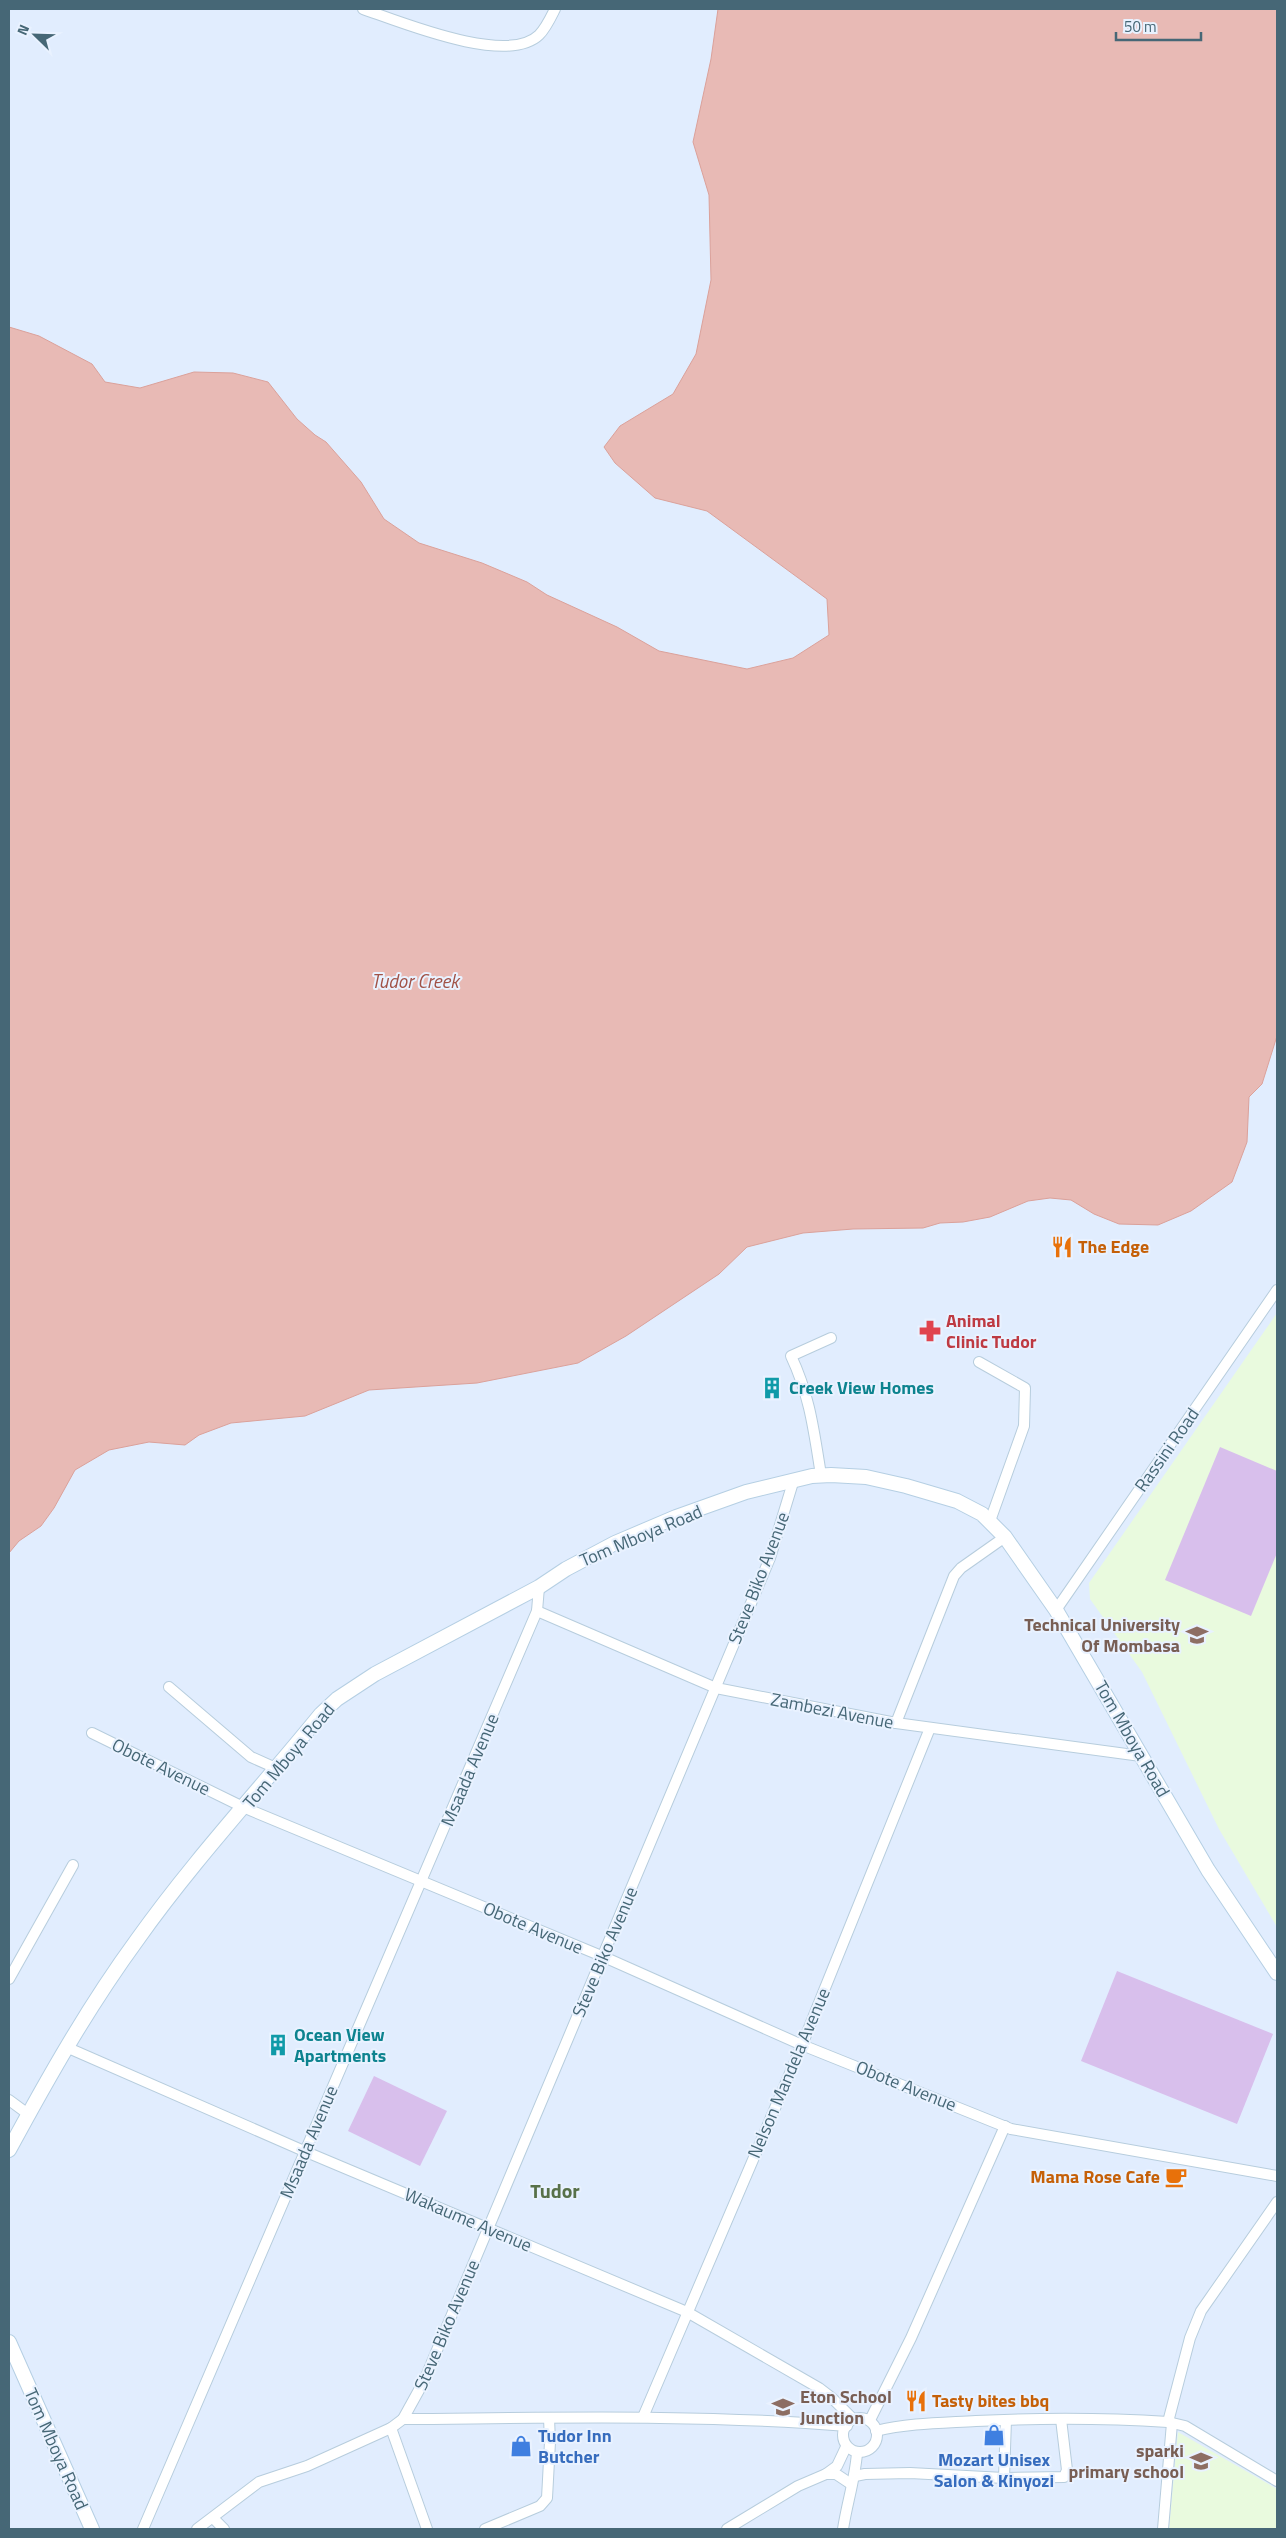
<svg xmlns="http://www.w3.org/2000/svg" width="1286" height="2538" font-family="'Titillium Web',sans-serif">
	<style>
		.education { fill: #e9fade }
		.green { fill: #d8bfec }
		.water { fill: #e8bab5; stroke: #dba19a }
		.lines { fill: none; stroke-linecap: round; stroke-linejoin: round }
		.minor-casing { stroke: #b7cddd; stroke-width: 12 }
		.secondary-casing { stroke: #b5cfe3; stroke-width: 16 }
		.minor { stroke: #fff; stroke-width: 10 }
		.secondary { stroke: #fff; stroke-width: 14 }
		.labels { text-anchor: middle; stroke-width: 4; stroke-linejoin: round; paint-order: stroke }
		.food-label { font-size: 18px; font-weight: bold; fill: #c56008; stroke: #e9f2ff; text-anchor: start }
		.health-label { font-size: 18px; font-weight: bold; fill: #be3a42; stroke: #e9f2ff; text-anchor: start }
		.culture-label { font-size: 18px; font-weight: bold; fill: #0d838f; stroke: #e9f2ff; text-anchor: start }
		.street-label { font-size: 18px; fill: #466776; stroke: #e9f2ff }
		.education-label { font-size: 18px; font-weight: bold; fill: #785e54; stroke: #e9f2ff; text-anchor: end }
		.shop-label { font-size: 18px; font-weight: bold; fill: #366cbe; stroke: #e9f2ff; text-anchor: start }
		.water-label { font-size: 19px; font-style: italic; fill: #a15247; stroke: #e9f2ff }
		.quarter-label { font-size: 20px; font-weight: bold; fill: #587149; stroke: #e9f2ff }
	</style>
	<rect width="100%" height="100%" fill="#e1edfe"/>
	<!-- education -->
	<g class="education">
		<path d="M1277 1313V1927L1219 1829 1142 1672 1090 1599 1089 1583Z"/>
		<path d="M1178 2432 1277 2489V2529H1169Z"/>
	</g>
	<!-- green -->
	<g class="green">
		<path d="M1220 1447 1277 1471V1553L1251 1616 1165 1580Z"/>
		<path d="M1117 1971 1273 2034 1237 2124 1081 2061Z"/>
		<path d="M374 2076 447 2111 420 2166 348 2131Z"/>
	</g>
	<!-- water -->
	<path class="water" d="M718 9H1277V1036L1262 1084 1249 1097 1247 1142 1232 1182 1191 1211 1158 1225 1119 1224 1094 1214 1071 1200 1050 1198 1028 1201 990 1217 963 1222 940 1223 923 1228 853 1229 803 1233 747 1247 719 1274 626 1336 578 1363 477 1383 369 1390 305 1416 231 1423 199 1435 185 1445 149 1442 109 1450 75 1470 54 1508 41 1526 19 1541 9 1553V327L39 336 92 364 105 382 140 388 194 372 233 373 268 382 297 419 315 435 326 442 361 482 384 519 419 543 482 563 527 582 547 595 617 627 659 651 747 669 793 658 829 635 827 599 707 511 655 498 615 463 604 447 620 426 673 394 696 354 711 280 709 195 693 142 711 59Z"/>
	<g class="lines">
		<!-- minor casing -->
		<g class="minor-casing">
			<g id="minor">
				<path d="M363 9C401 22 507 66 539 35 546 28 551 17 555 9"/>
				<path d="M979 1362 1025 1388 1024 1426 990 1521"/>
				<path d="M821 1475C814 1432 810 1396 791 1356L831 1338"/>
				<path d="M1056 1610 1277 1290"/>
				<path d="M537 1611 716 1688 896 1723 1141 1756"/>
				<path d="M169 1687 251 1757 278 1769"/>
				<path d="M896 1723 954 1576 961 1568 1005 1537"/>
				<path d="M92 1733 245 1808 604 1957 802 2045 1011 2129 1277 2176"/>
				<path d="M9 1979 73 1865"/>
				<path d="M66 2047 304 2151 687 2312 819 2388 832 2398 854 2420"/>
				<path d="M9 2100 28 2114"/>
				<path d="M643 2417 802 2045 930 1728"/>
				<circle cx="860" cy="2435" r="17"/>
				<path d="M403 2419 424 2381 770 1558 794 1479"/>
				<path d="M870 2420 911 2338 1005 2126"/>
				<path d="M1168 2422 1190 2338 1201 2311 1277 2202"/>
				<path d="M391 2428 427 2529"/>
				<path d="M876 2431C909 2423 942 2423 976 2421 1040 2418 1104 2418 1168 2422L1185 2426 1277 2481"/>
				<path d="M826 2474H836L851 2484"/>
				<path d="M855 2476 865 2474 910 2473 1004 2478 1006 2420"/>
				<path d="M1004 2478 1064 2477 1067 2470 1061 2419"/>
				<path d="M214 2519 224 2529"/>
				<path d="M143 2529 537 1611 539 1587"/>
				<path d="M197 2529 259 2482 307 2466 391 2428 403 2419C551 2418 699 2414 847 2426"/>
				<path d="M485 2529 540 2506 547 2498 550 2442 549 2418"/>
				<path d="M727 2529 798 2486 826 2474 837 2466 846 2447"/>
				<path d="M843 2529C847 2503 855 2479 857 2453"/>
				<path d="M1163 2529 1172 2423"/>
			</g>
		</g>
		<!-- secondary casing -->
		<g class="secondary-casing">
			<g id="secondary">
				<path d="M9 2150C48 2078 88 2007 137 1940 193 1861 260 1789 321 1714L337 1699 375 1674 539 1587 566 1569 615 1543 676 1517 746 1492 812 1476 831 1475 866 1477 906 1486 957 1501 982 1514 1005 1537 1056 1610 1208 1870 1277 1973"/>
				<path d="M9 2342 92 2529"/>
			</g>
		</g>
		<!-- minor -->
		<use href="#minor" class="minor"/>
		<!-- secondary -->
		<use href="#secondary" class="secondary"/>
	</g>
	<!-- icons -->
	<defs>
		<g id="restaurant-bare" transform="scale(1.725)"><path d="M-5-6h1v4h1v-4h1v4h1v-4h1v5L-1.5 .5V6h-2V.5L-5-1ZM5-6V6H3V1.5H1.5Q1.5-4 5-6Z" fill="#e8710a" stroke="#e9f2ff" stroke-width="2.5" paint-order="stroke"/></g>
		<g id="pharmacy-bare" transform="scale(1.725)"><path d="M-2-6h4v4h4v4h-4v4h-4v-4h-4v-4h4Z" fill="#e0444e" stroke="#e9f2ff" stroke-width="2.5" paint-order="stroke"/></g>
		<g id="building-bare" transform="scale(1.725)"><path d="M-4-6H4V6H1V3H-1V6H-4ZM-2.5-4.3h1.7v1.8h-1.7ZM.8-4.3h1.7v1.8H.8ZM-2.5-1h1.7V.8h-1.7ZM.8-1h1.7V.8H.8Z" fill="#0f9aa8" stroke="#e9f2ff" stroke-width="2.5" paint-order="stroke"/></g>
		<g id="university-bare" transform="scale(1.725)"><path d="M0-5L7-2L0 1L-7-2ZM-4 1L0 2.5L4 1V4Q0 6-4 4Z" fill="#8d6e63" stroke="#e9f2ff" stroke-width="2.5" paint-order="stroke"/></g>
		<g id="cafe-bare" transform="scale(1.725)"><path d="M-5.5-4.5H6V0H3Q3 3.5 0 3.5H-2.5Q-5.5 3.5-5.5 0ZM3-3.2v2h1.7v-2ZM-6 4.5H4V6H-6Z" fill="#e8710a" stroke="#e9f2ff" stroke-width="2.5" paint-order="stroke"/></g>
		<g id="school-bare" transform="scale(1.725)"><path d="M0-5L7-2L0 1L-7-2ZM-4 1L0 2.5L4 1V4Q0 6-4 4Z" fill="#8d6e63" stroke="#e9f2ff" stroke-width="2.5" paint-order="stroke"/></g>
		<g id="shop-bare" transform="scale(1.725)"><path d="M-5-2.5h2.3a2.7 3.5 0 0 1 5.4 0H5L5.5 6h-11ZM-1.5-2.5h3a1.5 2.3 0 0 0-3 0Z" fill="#3f7fe0" stroke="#e9f2ff" stroke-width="2.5" paint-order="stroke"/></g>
	</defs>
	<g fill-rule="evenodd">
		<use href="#restaurant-bare" x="1062" y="1247"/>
		<use href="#pharmacy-bare" x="930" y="1331"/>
		<use href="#building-bare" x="772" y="1388"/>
		<use href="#university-bare" x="1197" y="1635"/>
		<use href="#building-bare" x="278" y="2045"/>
		<use href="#cafe-bare" x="1176" y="2177"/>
		<use href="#restaurant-bare" x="916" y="2401"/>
		<use href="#school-bare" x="783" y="2407"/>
		<use href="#shop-bare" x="994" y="2435"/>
		<use href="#shop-bare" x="521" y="2446"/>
		<use href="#school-bare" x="1201" y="2461"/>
	</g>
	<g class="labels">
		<!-- food labels -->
		<g class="food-label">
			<text x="1078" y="1253">The Edge</text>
			<text x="1160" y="2183" text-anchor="end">Mama Rose Cafe</text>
			<text x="932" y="2407">Tasty bites bbq</text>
		</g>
		<!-- health labels -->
		<g class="health-label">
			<text x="946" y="1327">Animal<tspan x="946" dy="21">Clinic Tudor</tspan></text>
		</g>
		<!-- culture labels -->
		<g class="culture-label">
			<text x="789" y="1394">Creek View Homes</text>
			<text x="294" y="2041">Ocean View<tspan x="294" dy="21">Apartments</tspan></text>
		</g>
		<!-- street labels -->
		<g class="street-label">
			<text transform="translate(1167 1450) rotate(-55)" y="6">Rassini Road</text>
			<text transform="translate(641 1536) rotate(-23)" y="6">Tom Mboya Road</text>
			<text transform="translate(759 1578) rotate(-69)" y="6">Steve Biko Avenue</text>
			<text transform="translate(832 1711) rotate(11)" y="6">Zambezi Avenue</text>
			<text transform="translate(1132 1739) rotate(60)" y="6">Tom Mboya Road</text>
			<text transform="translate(289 1756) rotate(-50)" y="6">Tom Mboya Road</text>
			<text transform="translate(161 1767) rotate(26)" y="6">Obote Avenue</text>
			<text transform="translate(470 1770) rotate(-67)" y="6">Msaada Avenue</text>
			<text transform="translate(533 1928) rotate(23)" y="6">Obote Avenue</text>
			<text transform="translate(605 1952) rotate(-67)" y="6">Steve Biko Avenue</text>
			<text transform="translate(789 2073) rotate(-67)" y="6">Nelson Mandela Avenue</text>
			<text transform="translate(906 2086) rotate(22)" y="6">Obote Avenue</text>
			<text transform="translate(309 2142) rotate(-67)" y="6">Msaada Avenue</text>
			<text transform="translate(468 2220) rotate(23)" y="6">Wakaume Avenue</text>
			<text transform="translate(447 2325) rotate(-67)" y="6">Steve Biko Avenue</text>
			<text transform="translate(56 2449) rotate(66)" y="6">Tom Mboya Road</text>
		</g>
		<!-- education labels -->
		<g class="education-label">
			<text x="1180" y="1631">Technical University<tspan x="1180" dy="21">Of Mombasa</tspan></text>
			<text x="800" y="2403" text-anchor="start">Eton School<tspan x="800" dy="21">Junction</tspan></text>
			<text x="1184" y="2457">sparki<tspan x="1184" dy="21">primary school</tspan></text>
		</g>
		<!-- shop labels -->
		<g class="shop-label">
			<text x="538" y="2442">Tudor Inn<tspan x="538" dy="21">Butcher</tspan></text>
			<text x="994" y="2466" text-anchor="middle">Mozart Unisex<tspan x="994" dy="21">Salon &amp; Kinyozi</tspan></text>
		</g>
		<!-- water labels -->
		<g class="water-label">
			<text x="415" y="988">Tudor Creek</text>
		</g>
		<!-- quarter labels -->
		<g class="quarter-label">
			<text x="555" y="2198">Tudor</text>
		</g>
	</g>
	<!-- border -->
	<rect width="1286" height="2538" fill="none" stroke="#466776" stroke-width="20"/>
	<!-- north arrow -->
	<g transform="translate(35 35) rotate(293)" stroke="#e9f2ff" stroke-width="4" paint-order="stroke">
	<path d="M0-4L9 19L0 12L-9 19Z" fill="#466776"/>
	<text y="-8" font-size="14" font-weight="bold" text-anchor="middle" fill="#466776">N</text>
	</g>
	<!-- scale -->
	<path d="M1116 32v8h85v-8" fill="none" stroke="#466776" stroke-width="2.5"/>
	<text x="1124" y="32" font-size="15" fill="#466776" stroke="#e9f2ff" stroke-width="4" paint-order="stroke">50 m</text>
</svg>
